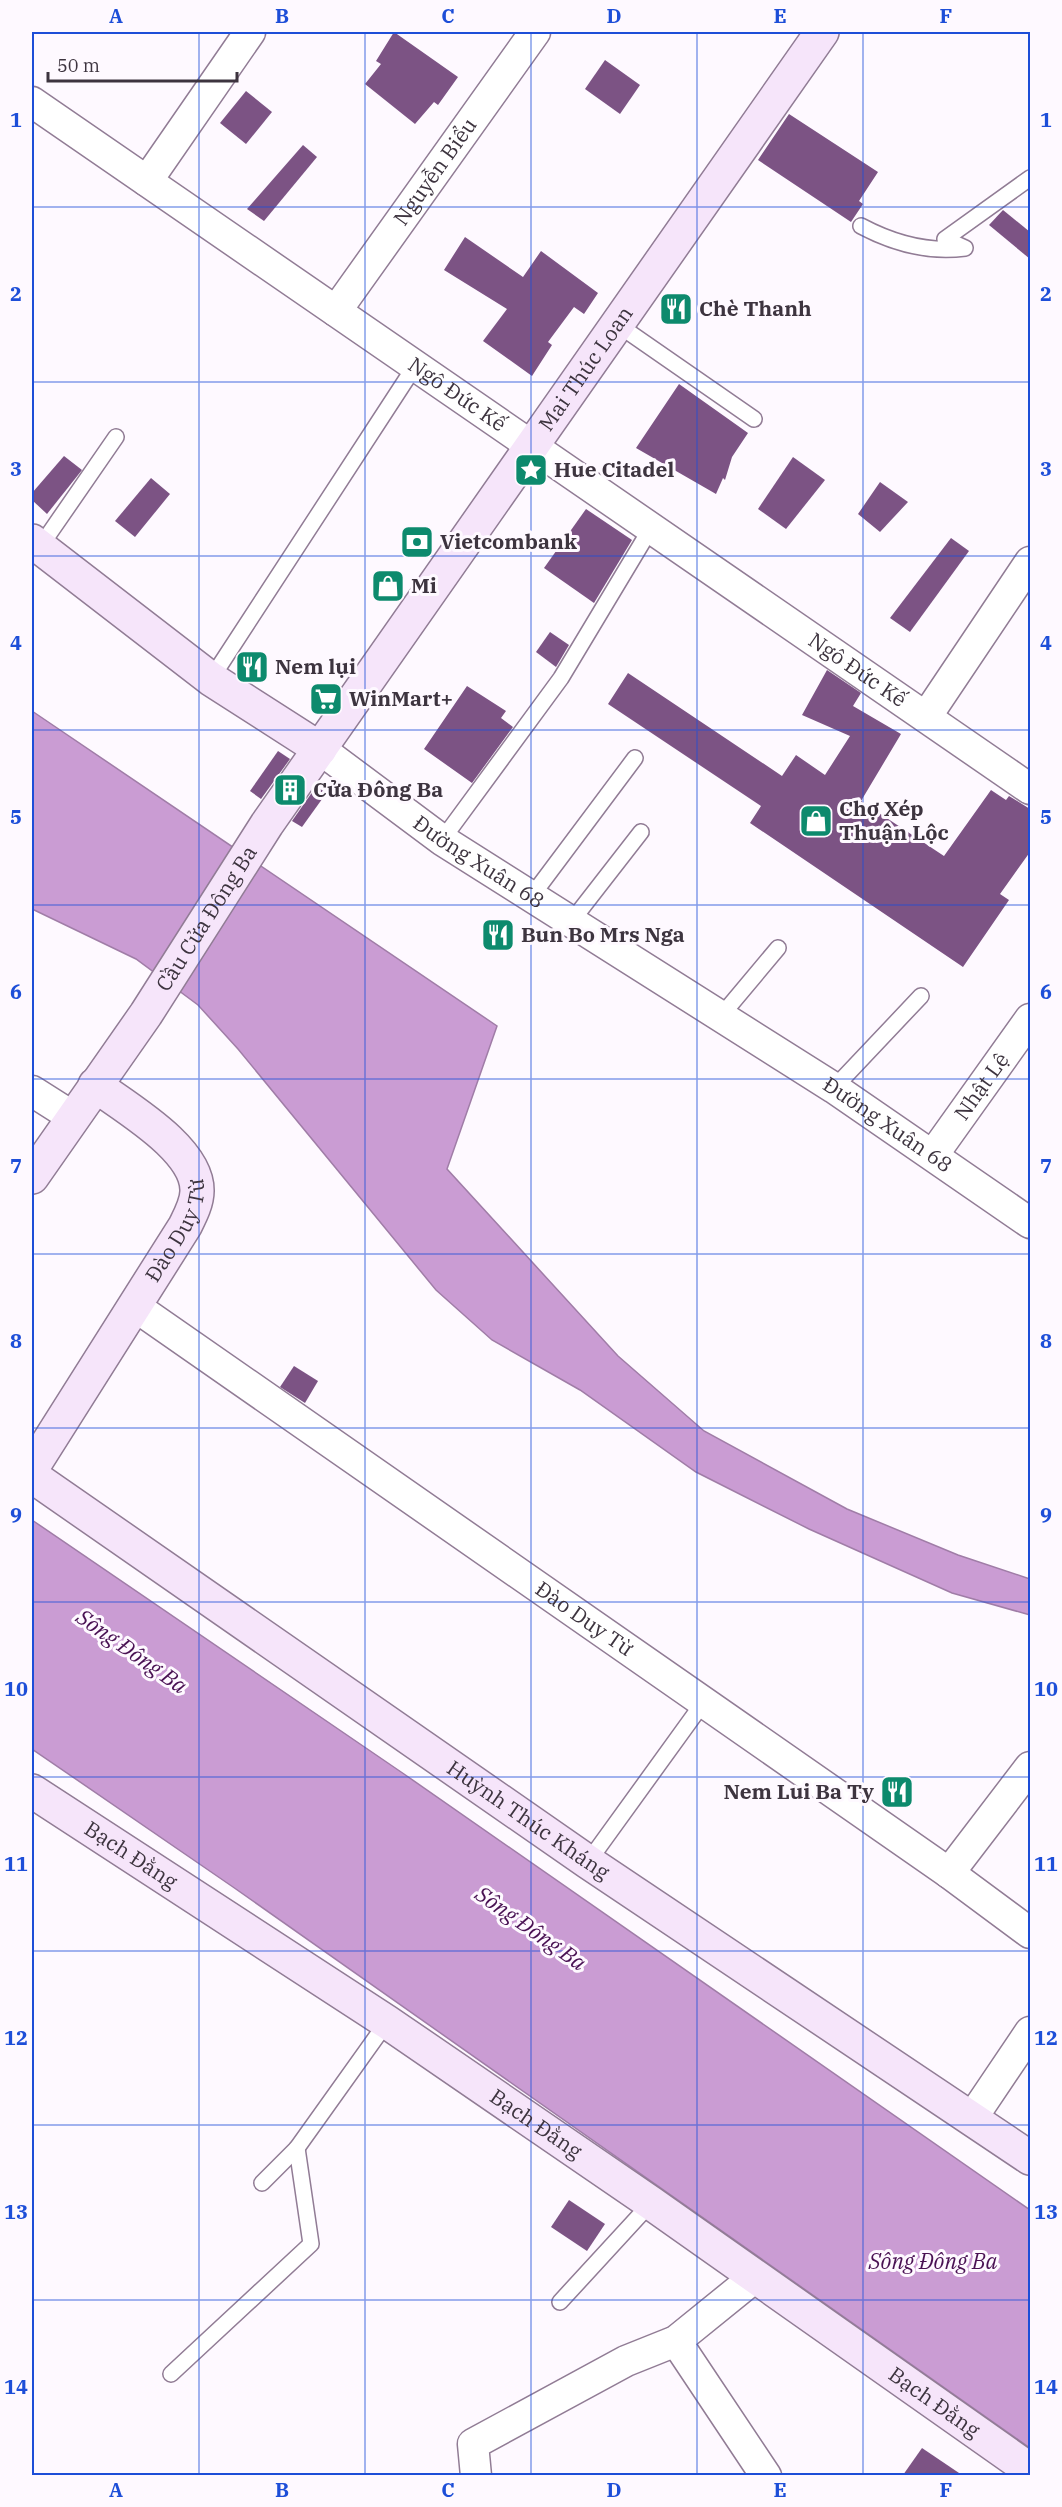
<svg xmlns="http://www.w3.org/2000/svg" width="1062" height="2507" font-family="'IBM Plex Serif',serif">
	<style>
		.water { fill: #ca9cd3; stroke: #a07da7; stroke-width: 1.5 }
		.building { fill: #7c5384 }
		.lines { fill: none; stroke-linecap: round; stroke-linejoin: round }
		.lane-casing { stroke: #917c95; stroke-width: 18 }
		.street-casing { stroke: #917c95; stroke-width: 33 }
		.secondary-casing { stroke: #917c95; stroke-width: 36 }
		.lane { stroke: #fff; stroke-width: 15 }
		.street { stroke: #fff; stroke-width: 30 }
		.secondary { stroke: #f6e5fa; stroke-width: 33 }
		.grid { fill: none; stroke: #1d4ed8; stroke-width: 1.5; stroke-opacity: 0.55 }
		.labels { text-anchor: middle; stroke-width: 6; stroke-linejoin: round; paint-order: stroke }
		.street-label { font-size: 21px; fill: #3d343f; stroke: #fef9ff }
		.poi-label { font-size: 21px; font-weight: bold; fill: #3d343f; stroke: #fef9ff; text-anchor: start }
		.water-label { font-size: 22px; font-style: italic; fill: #491153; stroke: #fef9ff }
		.neatline { fill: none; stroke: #1d4ed8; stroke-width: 2 }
		.grid-label { font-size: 20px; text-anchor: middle; font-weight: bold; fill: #1d4ed8 }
	</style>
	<rect width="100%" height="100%" fill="#fef9ff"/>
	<!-- water -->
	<g class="water">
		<path d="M32 711 497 1026 447 1169 618 1356 704 1431 847 1509 958 1555 1030 1579V1615L952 1593 809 1529 696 1472 580 1390 492 1340 436 1290 238 1049 198 1005 136 959 32 909Z"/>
		<path d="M32 1520 404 1774 1030 2210V2448L233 1887 32 1749Z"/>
	</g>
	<!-- building -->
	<g class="building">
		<path d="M394 32 458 77 438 105 434 102 415 124 365 84 381 64 376 61Z"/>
		<path d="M605 60 640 85 620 114 585 89Z"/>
		<path d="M246 91 272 112 246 144 220 123Z"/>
		<path d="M789 114 878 172 859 201 863 204 851 222 758 160Z"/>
		<path d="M303 145 317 157 264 221 247 209Z"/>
		<path d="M1003 210 1030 232V259L989 225Z"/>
		<path d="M465 237 523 277 541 251 598 293 584 314 574 307 548 342 552 345 532 376 483 341 507 309 444 270Z"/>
		<path d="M679 384 748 433 732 457 725 480 723 478 716 494 636 448Z"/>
		<path d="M64 456 82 470 47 514 32 500V493Z"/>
		<path d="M793 457 825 480 786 529 758 509Z"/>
		<path d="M151 478 170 494 135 537 115 521Z"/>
		<path d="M880 482 908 502 880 532 858 514Z"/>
		<path d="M586 509 632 540 594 603 544 568Z"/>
		<path d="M951 538 969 551 910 632 890 618Z"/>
		<path d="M550 632 569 645 556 667 536 652Z"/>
		<path d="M827 670 861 693 853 706 901 734 861 801 944 856 991 790 1006 800 1009 796 1030 809V852L1000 894 1009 900 963 967 750 823 761 806 608 704 628 673 782 776 796 755 825 775 850 736 802 715Z"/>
		<path d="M467 686 506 711 501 718 513 727 472 783 424 749Z"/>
		<path d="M278 751 290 759 261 799 250 791Z"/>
		<path d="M320 781 330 788 302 827 292 821Z"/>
		<path d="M294 1366 318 1381 305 1403 280 1387Z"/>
		<path d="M569 2200 605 2224 587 2251 551 2227Z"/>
		<path d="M922 2448 962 2475H903Z"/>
	</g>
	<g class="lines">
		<!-- lane casing -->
		<g class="lane-casing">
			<g id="lane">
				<path d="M861 226C893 243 928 253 965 248L945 239 1030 178"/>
				<path d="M617 324 754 419"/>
				<path d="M40 547 116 437"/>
				<path d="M211 679 415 366"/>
				<path d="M442 840 561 678 651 528"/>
				<path d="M531 897 635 758"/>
				<path d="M571 922 641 832"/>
				<path d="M721 1016 778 948"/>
				<path d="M834 1088 921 996"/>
				<path d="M588 1862 703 1703"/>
				<path d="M262 2183 297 2148 387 2022"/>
				<path d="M560 2302 651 2203"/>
				<path d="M171 2374 311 2244 297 2148"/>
			</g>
		</g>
		<!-- street casing -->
		<g class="street-casing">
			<g id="street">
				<path id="s1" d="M32 102 1030 789"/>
				<path d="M147 181 250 32"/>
				<path id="s2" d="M336 311 535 32"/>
				<path d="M926 717 1030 562"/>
				<path id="s3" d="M320 749 442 840 834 1088 1030 1223"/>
				<path d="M32 1091 73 1117"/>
				<path id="s4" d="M933 1155 1030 1019"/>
				<path id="s5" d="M136 1307 949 1873 1030 1933"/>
				<path d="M949 1873 1030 1767"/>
				<path d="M972 2118 1030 2032"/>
				<path d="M676 2341 766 2476"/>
				<path d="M476 2476 473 2444 626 2361 676 2341 755 2277"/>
			</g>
		</g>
		<!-- secondary casing -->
		<g class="secondary-casing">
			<g id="secondary">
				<path d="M32 541 211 679 320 749"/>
				<path id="s6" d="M32 1177 146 1014 267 824 822 32"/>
				<path id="s7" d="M32 1468 185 1226C190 1216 197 1203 197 1191 198 1149 126 1108 95 1085"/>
				<path id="s8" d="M32 1476 588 1862 1030 2158"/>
				<path id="s9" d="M32 1791 387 2022 651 2203 1030 2470"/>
			</g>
		</g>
		<!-- lane -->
		<use href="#lane" class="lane"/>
		<!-- street -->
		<use href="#street" class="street"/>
		<!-- secondary -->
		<use href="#secondary" class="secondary"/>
	</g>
	<!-- grid -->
	<path class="grid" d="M199 32V2476M365 32V2476M531 32V2476M697 32V2476M863 32V2476M32 207H1030M32 382H1030M32 556H1030M32 730H1030M32 905H1030M32 1079H1030M32 1254H1030M32 1428H1030M32 1602H1030M32 1777H1030M32 1951H1030M32 2125H1030M32 2300H1030"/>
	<!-- icons -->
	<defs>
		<g id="restaurant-square" transform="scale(1.725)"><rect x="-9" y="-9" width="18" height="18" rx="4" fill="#0d8a6d" stroke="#fef9ff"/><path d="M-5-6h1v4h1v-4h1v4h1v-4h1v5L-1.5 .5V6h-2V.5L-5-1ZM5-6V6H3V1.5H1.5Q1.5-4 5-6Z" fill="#fff"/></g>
		<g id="sight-square" transform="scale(1.725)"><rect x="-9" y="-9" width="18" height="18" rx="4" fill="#0d8a6d" stroke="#fef9ff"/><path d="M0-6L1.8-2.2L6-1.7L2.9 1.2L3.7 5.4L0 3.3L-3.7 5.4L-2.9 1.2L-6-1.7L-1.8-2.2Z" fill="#fff"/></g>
		<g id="bank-square" transform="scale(1.725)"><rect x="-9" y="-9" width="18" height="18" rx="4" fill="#0d8a6d" stroke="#fef9ff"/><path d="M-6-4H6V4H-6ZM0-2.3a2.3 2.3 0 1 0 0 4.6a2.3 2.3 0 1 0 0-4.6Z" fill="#fff"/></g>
		<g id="shop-square" transform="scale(1.725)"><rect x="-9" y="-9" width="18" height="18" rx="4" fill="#0d8a6d" stroke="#fef9ff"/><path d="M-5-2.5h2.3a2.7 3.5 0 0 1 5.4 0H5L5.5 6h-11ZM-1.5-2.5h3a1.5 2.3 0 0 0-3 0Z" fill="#fff"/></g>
		<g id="supermarket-square" transform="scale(1.725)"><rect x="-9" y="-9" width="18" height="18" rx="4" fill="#0d8a6d" stroke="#fef9ff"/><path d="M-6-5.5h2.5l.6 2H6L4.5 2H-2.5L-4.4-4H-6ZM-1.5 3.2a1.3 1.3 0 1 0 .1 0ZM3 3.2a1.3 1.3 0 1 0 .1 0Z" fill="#fff"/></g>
		<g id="building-square" transform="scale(1.725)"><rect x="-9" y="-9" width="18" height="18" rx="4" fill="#0d8a6d" stroke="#fef9ff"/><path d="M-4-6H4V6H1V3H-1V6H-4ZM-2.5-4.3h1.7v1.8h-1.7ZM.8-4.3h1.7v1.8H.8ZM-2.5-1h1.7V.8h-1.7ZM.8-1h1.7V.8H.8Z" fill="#fff"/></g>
	</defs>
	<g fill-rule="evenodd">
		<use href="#restaurant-square" x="676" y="309"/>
		<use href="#sight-square" x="531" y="470"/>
		<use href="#bank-square" x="417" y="542"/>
		<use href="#shop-square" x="388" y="586"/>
		<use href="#restaurant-square" x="252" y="667"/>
		<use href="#supermarket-square" x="326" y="699"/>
		<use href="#building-square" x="290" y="790"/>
		<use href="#shop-square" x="816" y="821"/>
		<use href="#restaurant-square" x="498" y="935"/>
		<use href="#restaurant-square" x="897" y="1792"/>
	</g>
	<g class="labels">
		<!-- street labels -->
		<g class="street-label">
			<text dy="7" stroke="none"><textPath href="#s2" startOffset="171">Nguyễn Biểu</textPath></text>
			<text dy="7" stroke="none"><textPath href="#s6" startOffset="980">Mai Thúc Loan</textPath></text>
			<text dy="7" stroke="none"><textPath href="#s1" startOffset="516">Ngô Đức Kế</textPath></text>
			<text dy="7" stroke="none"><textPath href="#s1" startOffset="1002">Ngô Đức Kế</textPath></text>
			<text dy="7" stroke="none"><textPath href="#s3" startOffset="195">Đường Xuân 68</textPath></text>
			<text dy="7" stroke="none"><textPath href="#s6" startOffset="312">Cầu Cửa Đông Ba</textPath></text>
			<text dy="7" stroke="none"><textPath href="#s4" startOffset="84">Nhật Lệ</textPath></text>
			<text dy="7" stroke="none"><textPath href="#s3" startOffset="681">Đường Xuân 68</textPath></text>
			<text dy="7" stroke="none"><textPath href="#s7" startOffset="279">Đào Duy Từ</textPath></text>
			<text dy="7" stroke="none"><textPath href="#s5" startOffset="546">Đào Duy Từ</textPath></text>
			<text dy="7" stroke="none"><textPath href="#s8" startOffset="604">Huỳnh Thúc Kháng</textPath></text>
			<text dy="7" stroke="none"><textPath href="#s9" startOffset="118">Bạch Đằng</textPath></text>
			<text dy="7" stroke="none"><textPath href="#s9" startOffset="604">Bạch Đằng</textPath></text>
			<text dy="7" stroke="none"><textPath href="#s9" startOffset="1090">Bạch Đằng</textPath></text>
		</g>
		<!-- poi labels -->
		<g class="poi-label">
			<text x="699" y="316">Chè Thanh</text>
			<text x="554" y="477">Hue Citadel</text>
			<text x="440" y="549">Vietcombank</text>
			<text x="411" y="593">Mi</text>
			<text x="275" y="674">Nem lụi</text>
			<text x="349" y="706">WinMart+</text>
			<text x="313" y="797">Cửa Đông Ba</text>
			<text x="839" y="816">Chợ Xép<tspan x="839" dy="24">Thuận Lộc</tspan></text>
			<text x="521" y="942">Bun Bo Mrs Nga</text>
			<text x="874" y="1799" text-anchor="end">Nem Lui Ba Ty</text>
		</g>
		<!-- water labels -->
		<g class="water-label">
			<text transform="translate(132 1651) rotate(35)" y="8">Sông Đông Ba</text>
			<text transform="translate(531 1928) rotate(35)" y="8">Sông Đông Ba</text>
			<text x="933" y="2269">Sông Đông Ba</text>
		</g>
	</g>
	<!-- border -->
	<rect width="1062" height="2507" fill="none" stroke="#fef9ff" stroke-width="66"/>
	<!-- scale -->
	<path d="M48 72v9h189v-9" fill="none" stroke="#3d343f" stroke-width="3"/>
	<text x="57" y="72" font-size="18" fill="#3d343f" stroke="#fef9ff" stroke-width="4.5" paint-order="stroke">50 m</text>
	<rect x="33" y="33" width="996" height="2441" class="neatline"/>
	<g class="grid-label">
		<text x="116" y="23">A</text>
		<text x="282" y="23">B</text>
		<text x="448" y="23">C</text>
		<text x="614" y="23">D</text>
		<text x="780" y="23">E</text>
		<text x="946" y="23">F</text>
		<text x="16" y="127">1</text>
		<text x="1046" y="127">1</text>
		<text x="16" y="301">2</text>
		<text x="1046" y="301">2</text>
		<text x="16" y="476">3</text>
		<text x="1046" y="476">3</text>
		<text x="16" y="650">4</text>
		<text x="1046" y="650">4</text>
		<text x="16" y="824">5</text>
		<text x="1046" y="824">5</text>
		<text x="16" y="999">6</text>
		<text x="1046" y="999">6</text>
		<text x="16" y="1173">7</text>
		<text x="1046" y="1173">7</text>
		<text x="16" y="1348">8</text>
		<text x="1046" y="1348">8</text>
		<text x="16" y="1522">9</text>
		<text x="1046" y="1522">9</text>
		<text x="16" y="1696">10</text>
		<text x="1046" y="1696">10</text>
		<text x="16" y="1871">11</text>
		<text x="1046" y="1871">11</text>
		<text x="16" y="2045">12</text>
		<text x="1046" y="2045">12</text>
		<text x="16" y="2219">13</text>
		<text x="1046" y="2219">13</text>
		<text x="16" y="2394">14</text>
		<text x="1046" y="2394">14</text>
		<text x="116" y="2497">A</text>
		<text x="282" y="2497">B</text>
		<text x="448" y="2497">C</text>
		<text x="614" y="2497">D</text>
		<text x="780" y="2497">E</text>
		<text x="946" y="2497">F</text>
	</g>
</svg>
